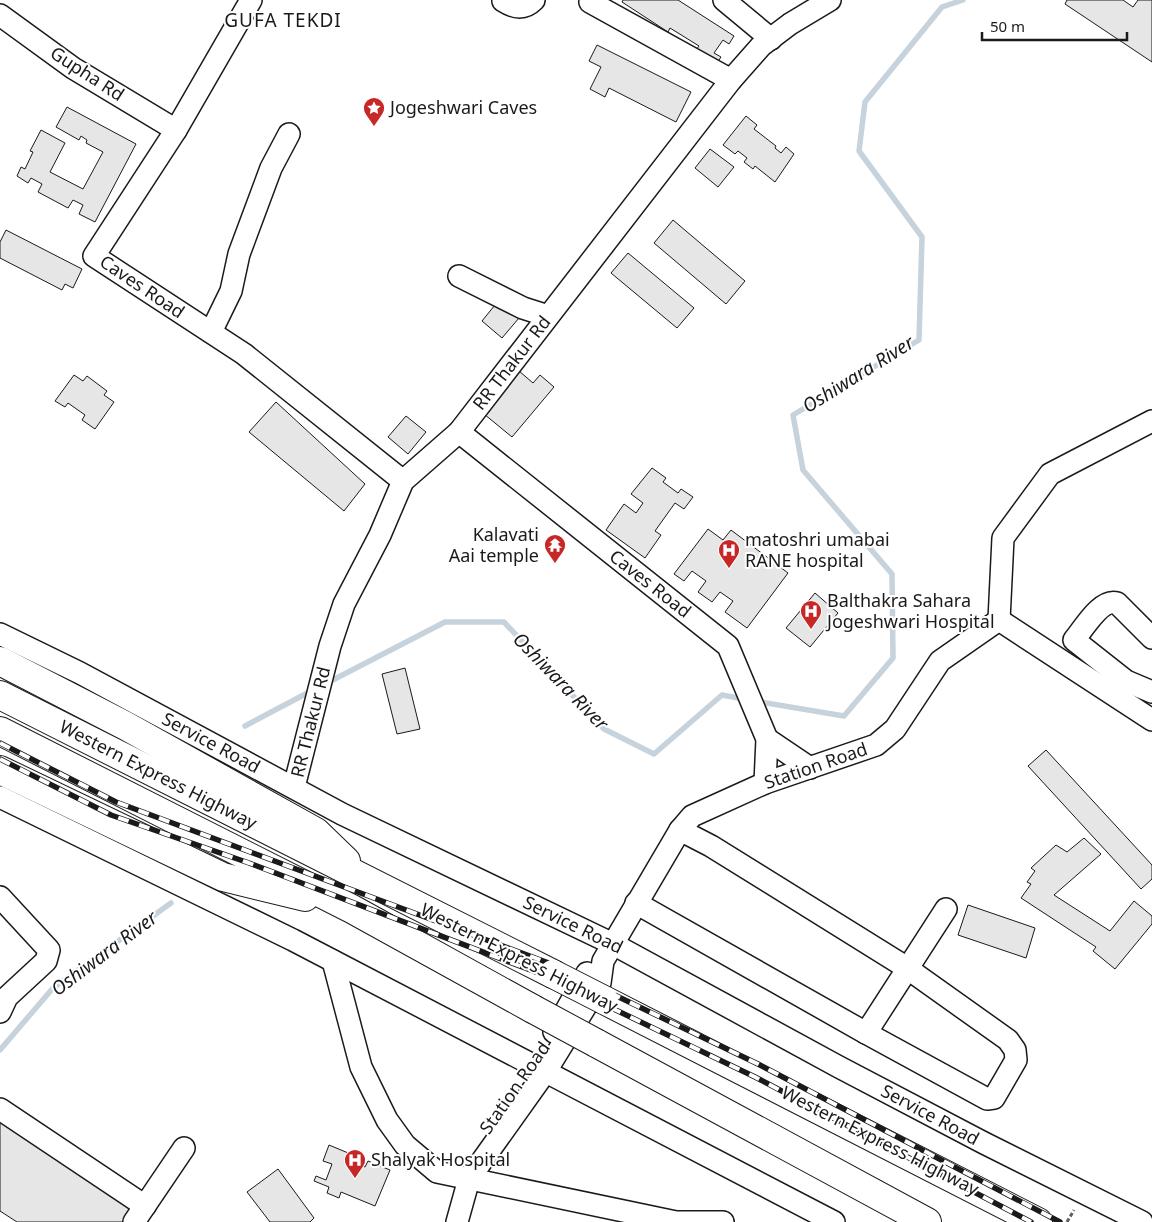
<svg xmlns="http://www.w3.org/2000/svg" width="1152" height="1222" font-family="'Noto Sans',sans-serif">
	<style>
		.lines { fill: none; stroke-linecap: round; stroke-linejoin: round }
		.stream { stroke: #c6d2dc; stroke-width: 5.5 }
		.building { fill: #e6e6e6; stroke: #1a1a1a }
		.minor-casing { stroke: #1a1a1a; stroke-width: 24 }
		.highway-casing { stroke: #1a1a1a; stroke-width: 30 }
		.path { stroke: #5f5f5f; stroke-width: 3; stroke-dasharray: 4 2.5; stroke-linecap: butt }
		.minor { stroke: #fff; stroke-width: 21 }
		.highway { stroke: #fff; stroke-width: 28 }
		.rail-casing { stroke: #1a1a1a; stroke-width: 5.5 }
		.rail { stroke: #fff; stroke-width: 4; stroke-dasharray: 11; stroke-linecap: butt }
		.highway-bridge-casing { stroke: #1a1a1a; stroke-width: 30; stroke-linecap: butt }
		.highway-bridge { stroke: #fff; stroke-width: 28 }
		.labels { text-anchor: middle; stroke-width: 4; stroke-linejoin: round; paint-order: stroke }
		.street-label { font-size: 18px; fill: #1a1a1a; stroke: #fff }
		.poi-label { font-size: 18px; fill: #1a1a1a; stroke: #fff; text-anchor: start }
		.neighbourhood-label { font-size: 19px; letter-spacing: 1px; fill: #1a1a1a; stroke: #fff }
		.water-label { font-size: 19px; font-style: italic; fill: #1a1a1a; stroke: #fff }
	</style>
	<rect width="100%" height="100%" fill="#fff"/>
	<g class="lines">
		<!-- stream -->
		<g class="stream">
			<path d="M327 683 445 622H504L604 729 654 754 722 695 744 699"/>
			<path d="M755 701 844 716 893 658 892 574 803 470 793 415 919 340 922 237 859 151 865 102 942 7 963 0"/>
			<path d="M245 726 313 690"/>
			<path d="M0 1050 53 988 171 903"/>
		</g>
	</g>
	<!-- building -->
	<g class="building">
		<path d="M623 0H678L734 36 729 44 723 40 714 53 721 57 717 63 696 50 699 46 670 28 668 32 622 2Z"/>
		<path d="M1067 0H1123L1133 7 1138 0H1152V62L1065 4Z"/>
		<path d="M597 45 691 92 676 122 609 88 605 97 590 89 601 67 589 61Z"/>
		<path d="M67 107 136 144 95 222 79 214 83 205 73 200 68 208 38 192 42 184 31 178 28 183 17 176 21 167 25 169 33 152 30 151 41 130 65 143 50 172 83 189 103 152 86 143 87 140 81 136 79 140 56 127Z"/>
		<path d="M746 116 757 125 754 129 776 146 775 148 781 153 786 147 794 154 775 182 755 166 753 169 744 162 747 158 738 151 735 154 723 145Z"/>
		<path d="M710 149 734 167 718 187 695 168Z"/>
		<path d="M673 220 745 281 726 304 654 243Z"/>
		<path d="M6 230 82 269 73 288 65 284 62 290 0 258V242Z"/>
		<path d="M628 253 694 308 677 328 611 273Z"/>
		<path d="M499 300 519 318 502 338 482 321Z"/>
		<path d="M519 371 533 383 540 375 554 387 512 437 484 414Z"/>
		<path d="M74 375 83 381 87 376 107 391 104 395 114 402 95 429 82 420 85 415 68 403 65 407 55 401Z"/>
		<path d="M276 402 365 484 344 511 249 432Z"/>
		<path d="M406 416 426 432 408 454 388 437Z"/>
		<path d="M652 468 666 478 663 482 678 493 681 489 693 497 684 509 675 503 655 531 661 535 645 558 606 530 624 504 636 513 643 503 631 494Z"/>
		<path d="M708 529 723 540 731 530 788 573 747 628 725 612 733 601 720 592 712 602 698 592 706 581 692 571 684 581 674 574Z"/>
		<path d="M815 593 838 613 810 647 786 628Z"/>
		<path d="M405 668 420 729 397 734 382 674Z"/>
		<path d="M1046 750 1152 865V879L1141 889 1028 766Z"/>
		<path d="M1084 838 1101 854 1054 895 1110 931 1134 901 1152 916V924L1115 969 1093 951 1096 947 1021 898 1031 884 1027 882 1035 871 1031 868 1056 845 1067 852Z"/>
		<path d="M968 905 1035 928 1026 958 958 935Z"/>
		<path d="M0 1118 134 1206 123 1222H17L0 1211Z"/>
		<path d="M329 1145 353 1155 350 1161 365 1167 368 1161 390 1170 375 1206 341 1192 339 1198 327 1193 329 1187 314 1181 316 1176 326 1180 332 1164 323 1161Z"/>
		<path d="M278 1169 314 1218 310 1222H270L247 1192Z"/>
	</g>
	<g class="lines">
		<!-- minor casing -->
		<g class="minor-casing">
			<g id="minor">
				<path d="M251 0 176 130 94 256 244 354 403 481"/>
				<path d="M724 0 771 39"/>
				<path d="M503 1C514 8 524 10 534 0"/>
				<path d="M590 2 731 80"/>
				<path d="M0 15 73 68 176 130"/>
				<path d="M459 276 523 308 548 316"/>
				<path d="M211 332 231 291 239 254 271 168 289 134"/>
				<path d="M459 432 728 646 767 739 765 783"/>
				<path d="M999 620 1003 538 1050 474 1152 421"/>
				<path d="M0 634 80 673 342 814 613 944 839 1067 984 1143 1142 1222"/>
				<path d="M1152 638 1117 603C1101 598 1084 628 1074 640L1126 681 1152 692"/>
				<path d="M767 739 810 768"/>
				<path d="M294 787 330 646 344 604 380 535 403 481 459 432 731 80 761 46 790 24 830 0"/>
				<path d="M0 797 293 940 834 1222"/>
				<path d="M680 830 711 846 904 966 1008 1040 1015 1050 1016 1060 994 1098 987 1099 866 1033"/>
				<path d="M0 897 49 950 46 961 7 997 0 1012"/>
				<path d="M636 903 866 1033 946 909"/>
				<path d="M333 961 361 1067 387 1120 405 1145 437 1172 676 1222H723"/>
				<path d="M554 1032 587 973"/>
				<path d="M0 1109 145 1206"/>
				<path d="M134 1222 184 1148"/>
				<path d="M457 1222 469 1179 546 1071 600 983 603 961 613 944 680 830 692 816 765 783 876 745 895 729 940 661 999 620 1152 720"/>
			</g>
		</g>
		<!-- highway casing -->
		<g class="highway-casing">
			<g id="highway">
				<path d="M0 661 126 726 316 832 346 861"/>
				<path d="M0 695 553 974"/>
				<path d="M0 731 352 909 533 1009"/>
				<path d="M0 770 223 877 305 897"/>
				<path d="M604 1000 1038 1222"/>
				<path d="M596 1043 927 1222"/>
			</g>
		</g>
		<!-- path -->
		<path class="path" d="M1067 1222 1074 1210"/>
		<!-- minor -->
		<use href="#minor" class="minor"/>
		<!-- highway -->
		<use href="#highway" class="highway"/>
		<!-- rail casing -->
		<g class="rail-casing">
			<g id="rail">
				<path d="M0 743 116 802 546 962 758 1064 1060 1222"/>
				<path d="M0 759 111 815 249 863 541 974 755 1077 1031 1222"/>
			</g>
		</g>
		<!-- rail -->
		<use href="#rail" class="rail"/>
		<!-- highway-bridge casing -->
		<g class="highway-bridge-casing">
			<g id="highway-bridge">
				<path d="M553 974 604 1000"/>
				<path d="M533 1009 596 1043"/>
			</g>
		</g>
		<!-- highway-bridge -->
		<use href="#highway-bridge" class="highway-bridge"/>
	</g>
	<!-- icons -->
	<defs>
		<g id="sight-pin" transform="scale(1.125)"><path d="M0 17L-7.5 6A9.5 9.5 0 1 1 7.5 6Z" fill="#c62828" stroke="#fff"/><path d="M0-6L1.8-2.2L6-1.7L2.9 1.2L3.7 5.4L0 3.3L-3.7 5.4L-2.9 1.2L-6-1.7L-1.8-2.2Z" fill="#fff"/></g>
		<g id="temple-pin" transform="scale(1.125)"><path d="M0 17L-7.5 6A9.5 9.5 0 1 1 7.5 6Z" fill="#c62828" stroke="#fff"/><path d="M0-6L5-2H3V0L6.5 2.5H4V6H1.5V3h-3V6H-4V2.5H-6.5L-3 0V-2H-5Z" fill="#fff"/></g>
		<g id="hospital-pin" transform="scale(1.125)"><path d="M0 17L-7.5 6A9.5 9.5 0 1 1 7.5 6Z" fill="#c62828" stroke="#fff"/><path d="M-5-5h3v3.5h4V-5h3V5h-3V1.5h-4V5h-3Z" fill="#fff"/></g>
	</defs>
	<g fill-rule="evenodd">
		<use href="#sight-pin" x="374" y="108"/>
		<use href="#temple-pin" x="555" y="545"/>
		<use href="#hospital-pin" x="729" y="550"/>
		<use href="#hospital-pin" x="811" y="611"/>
		<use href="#hospital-pin" x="355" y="1160"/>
	</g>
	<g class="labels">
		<!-- street labels -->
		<g class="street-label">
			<text transform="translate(87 74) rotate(33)" y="6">Gupha Rd</text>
			<text transform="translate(142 287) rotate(34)" y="6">Caves Road</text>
			<text transform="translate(512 363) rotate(-52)" y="6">RR Thakur Rd</text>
			<text transform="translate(650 584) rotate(38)" y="6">Caves Road</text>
			<text transform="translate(311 722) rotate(-76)" y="6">RR Thakur Rd</text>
			<text transform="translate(211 743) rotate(28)" y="6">Service Road</text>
			<text transform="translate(816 766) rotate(-19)" y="6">Station Road</text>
			<text transform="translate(158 775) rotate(27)" y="6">Western Express Highway</text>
			<text transform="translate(573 925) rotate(26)" y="6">Service Road</text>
			<text transform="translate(519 958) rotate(27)" y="6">Western Express Highway</text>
			<text transform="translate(515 1088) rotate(-55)" y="6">Station Road</text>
			<text transform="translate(930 1115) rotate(28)" y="6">Service Road</text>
			<text transform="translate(880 1141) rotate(27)" y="6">Western Express Highway</text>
		</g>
		<!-- poi labels -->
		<g class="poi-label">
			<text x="390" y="114">Jogeshwari Caves</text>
			<text x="539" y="541" text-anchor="end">Kalavati<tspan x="539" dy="21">Aai temple</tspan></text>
			<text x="745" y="546">matoshri umabai<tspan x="745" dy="21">RANE hospital</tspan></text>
			<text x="827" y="607">Balthakra Sahara<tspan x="827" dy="21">Jogeshwari Hospital</tspan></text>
			<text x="371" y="1166">Shalyak Hospital</text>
		</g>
		<!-- neighbourhood labels -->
		<g class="neighbourhood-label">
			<text x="283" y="27">GUFA TEKDI</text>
		</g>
		<!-- water labels -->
		<g class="water-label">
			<text transform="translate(858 374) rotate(-32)" y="7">Oshiwara River</text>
			<text transform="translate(561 681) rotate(46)" y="7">Oshiwara River</text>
			<text transform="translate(104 953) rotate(-37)" y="7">Oshiwara River</text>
		</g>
	</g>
	<!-- scale -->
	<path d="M982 32v8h145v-8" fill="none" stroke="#1a1a1a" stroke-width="2.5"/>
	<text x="990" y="32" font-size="15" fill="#1a1a1a" stroke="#ffffff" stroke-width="4" paint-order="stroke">50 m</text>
</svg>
